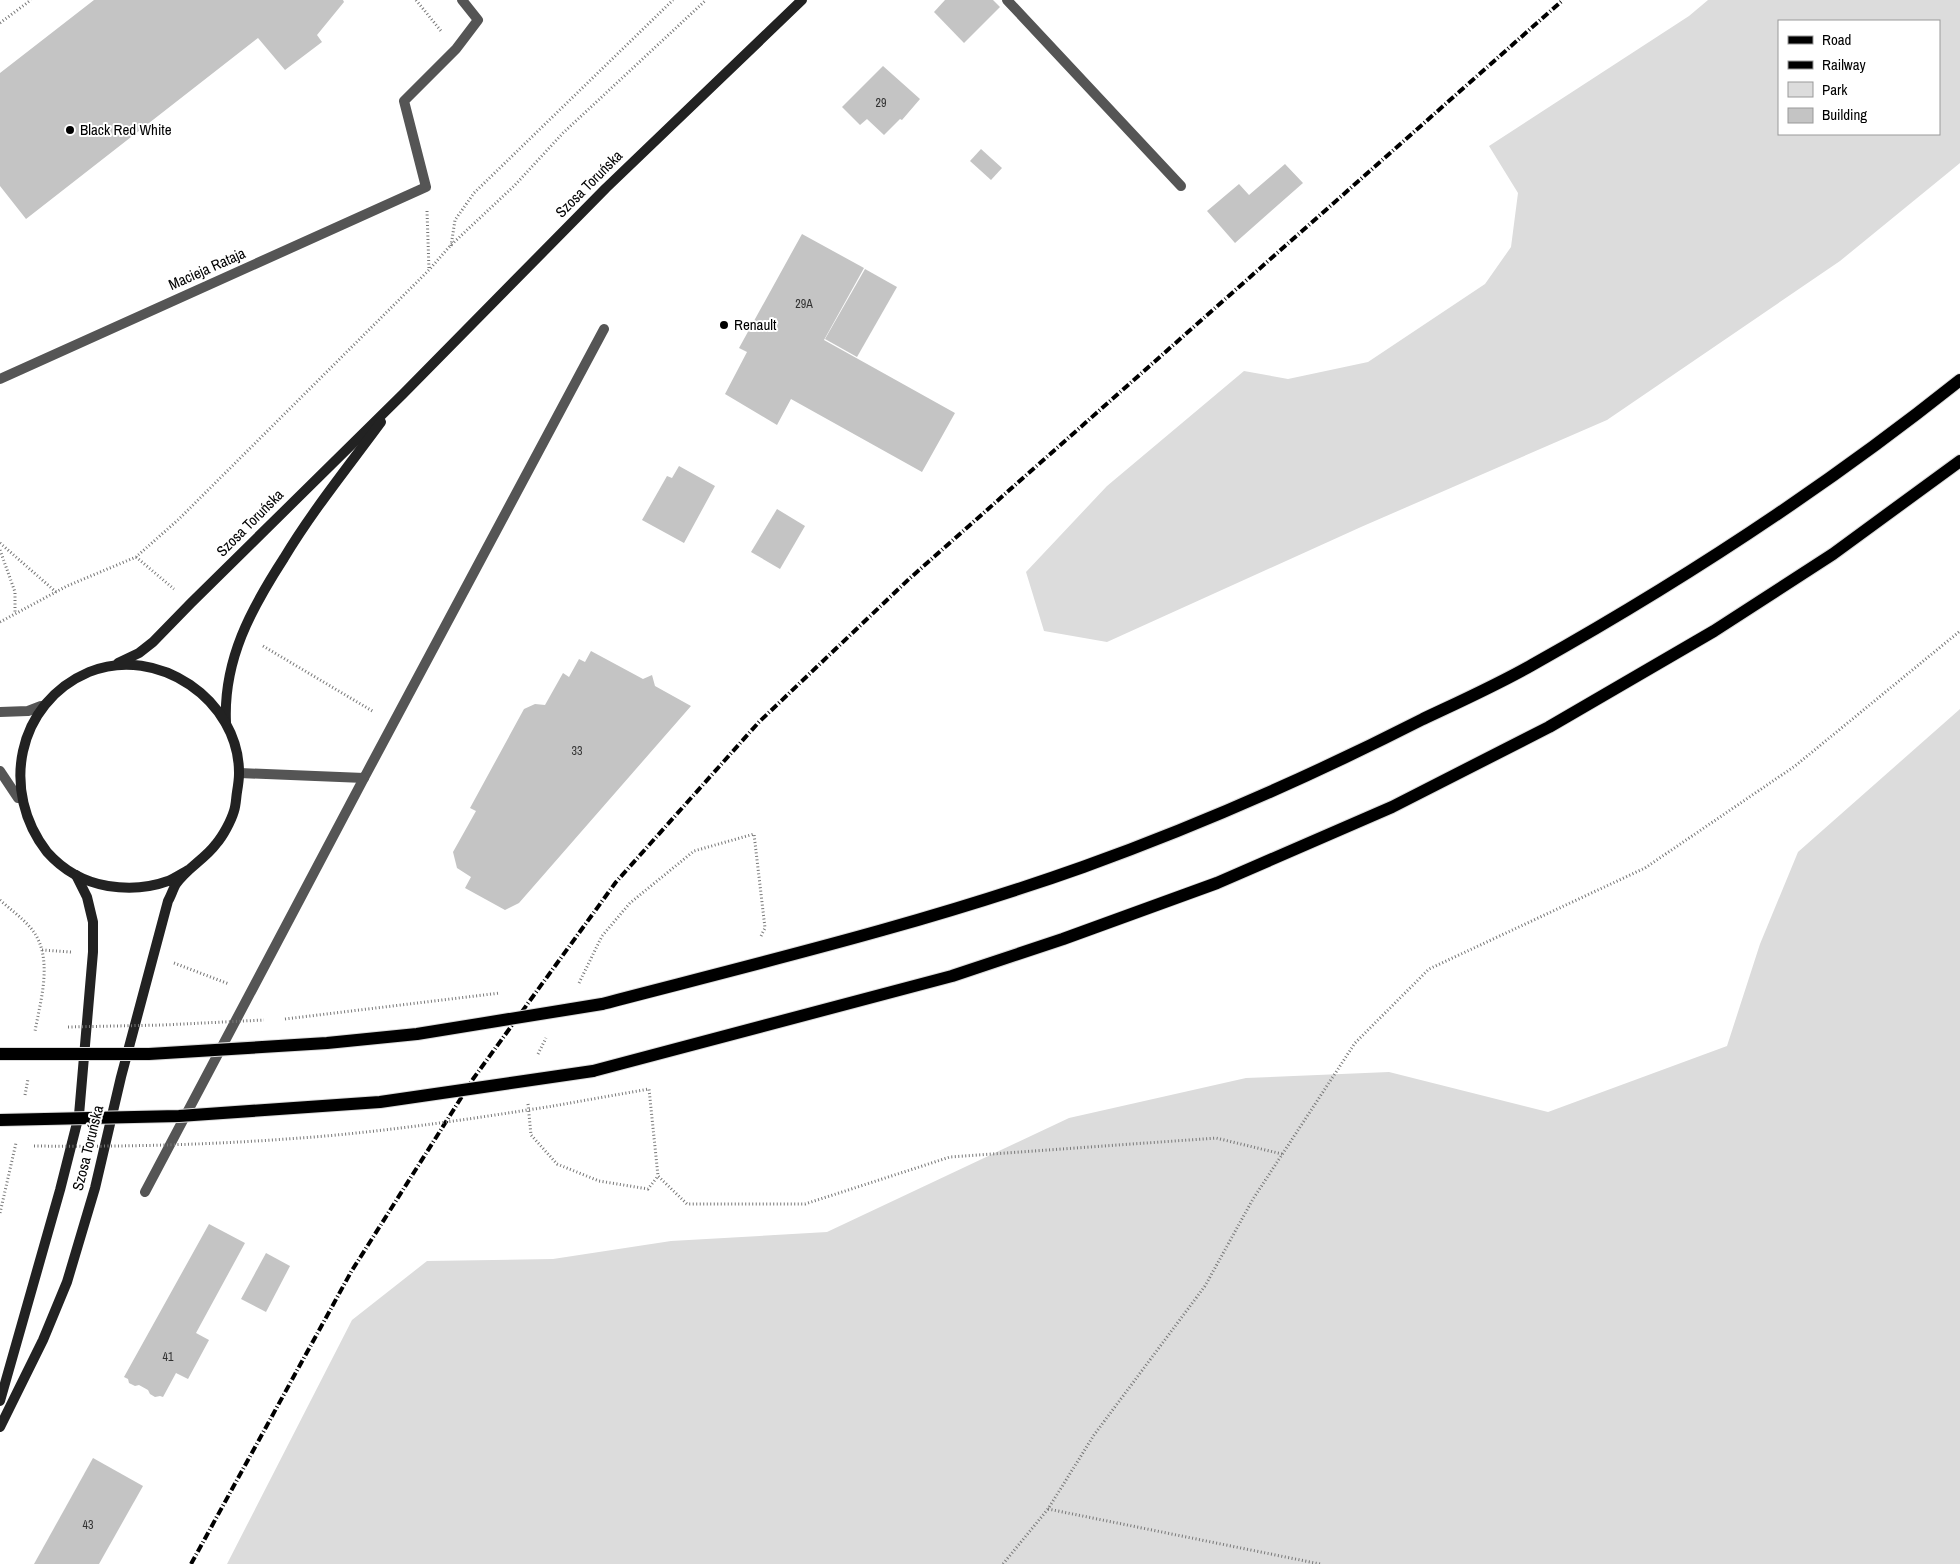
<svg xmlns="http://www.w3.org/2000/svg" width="1960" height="1564" font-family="'Archivo Narrow',sans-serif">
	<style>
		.green { fill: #dcdcdc; fill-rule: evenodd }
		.building { fill: #c4c4c4 }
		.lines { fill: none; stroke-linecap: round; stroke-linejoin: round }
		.primary-casing { stroke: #dbdbdb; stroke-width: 14 }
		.path { stroke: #777; stroke-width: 3; stroke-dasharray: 1 2.5; stroke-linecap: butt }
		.lane { stroke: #555; stroke-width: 10 }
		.street { stroke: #555; stroke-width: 10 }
		.secondary { stroke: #222; stroke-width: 10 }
		.primary { stroke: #000; stroke-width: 12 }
		.rail { stroke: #000; stroke-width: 4; stroke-dasharray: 8 2.5 1 2.5; stroke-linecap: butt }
		.primary-bridge-casing { stroke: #dbdbdb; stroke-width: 14; stroke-linecap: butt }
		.path-bridge { stroke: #777; stroke-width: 3; stroke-dasharray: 1 2.5; stroke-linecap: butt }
		.primary-bridge { stroke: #000; stroke-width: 12 }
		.poi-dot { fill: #000; stroke: #fff; stroke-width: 2 }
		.labels { text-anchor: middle; stroke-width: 4; stroke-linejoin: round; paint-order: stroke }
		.number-label { font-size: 12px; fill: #313131 }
		.poi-label { font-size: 15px; fill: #000; stroke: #fff; text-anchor: start }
		.street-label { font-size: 15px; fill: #000; stroke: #fff }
	</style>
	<rect width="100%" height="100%" fill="#fff"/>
	<!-- green -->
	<g class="green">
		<path d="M1708 0H1960V163L1840 261 1607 420 1361 527 1107 642 1044 631 1026 572 1107 486 1244 371 1288 379 1368 362 1485 284 1511 247 1518 193 1489 146 1689 16ZM1939 21V134H1779V21Z"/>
		<path d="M1960 709V1564H227L352 1320 427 1261 553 1259 671 1241 827 1232 1069 1118 1246 1078 1389 1072 1548 1112 1727 1046 1760 944 1798 852Z"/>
	</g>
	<!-- building -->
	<g class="building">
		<path d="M94 0H343L344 2 317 35 322 42 285 70 258 38 26 219 0 186V73Z"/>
		<path d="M945 0H993L1000 7 964 43 934 12Z"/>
		<path d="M883 66 920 99 902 120 900 119 884 135 867 119 860 125 842 107Z"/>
		<path d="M981 149 1002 168 991 180 970 161Z"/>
		<path d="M1285 164 1303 183 1235 243 1207 211 1239 184 1249 195Z"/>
		<path d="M802 234 864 268 824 340 955 413 922 472 791 399 777 425 725 394 747 352 739 348Z"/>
		<path d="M865 269 897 287 857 357 825 339Z"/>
		<path d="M679 466 715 486 684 543 642 520 667 476 672 478Z"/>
		<path d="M777 509 805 526 780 569 751 552Z"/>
		<path d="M591 651 643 679 652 675 655 686 691 706 519 903 505 910 465 888 471 877 457 868 453 852 476 811 470 808 524 709 535 704 545 705 563 673 569 677 579 659 585 662Z"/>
		<path d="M209 1224 245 1243 196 1333 209 1340 188 1379 176 1373 163 1397 160 1396 155 1397 150 1394 148 1390 139 1385 135 1386 129 1383 128 1379 124 1377Z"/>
		<path d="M266 1253 290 1266 266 1312 241 1299Z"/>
		<path d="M93 1458 143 1486 99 1564H34Z"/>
	</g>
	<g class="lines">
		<!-- primary casing -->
		<g class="primary-casing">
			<g id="primary">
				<path d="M602 1004C763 962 926 923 1083 867 1200 825 1313 775 1423 719 1459 702 1497 685 1532 665 1682 581 1826 487 1960 380"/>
				<path d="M593 1071 952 976 1063 939 1217 883 1392 807 1549 727 1714 631 1833 554 1960 461"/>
			</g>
		</g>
		<!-- path -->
		<g class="path">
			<path d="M416 0 441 31"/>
			<path d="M0 23 31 0"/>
			<path d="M427 211 429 270"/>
			<path d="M451 246 455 220 474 193 673 0"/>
			<path d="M0 543 56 592"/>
			<path d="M0 550 15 592V614"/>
			<path d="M136 557 174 589"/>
			<path d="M0 622 67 586 136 557 179 519 429 270 450 246 515 185 563 133 706 0"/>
			<path d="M263 646 374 712"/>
			<path d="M0 900C10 909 21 917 29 926 55 954 41 998 35 1031"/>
			<path d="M42 950 71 952"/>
			<path d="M174 963 229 984"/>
			<path d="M579 983 602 936 630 903 694 851 754 834 765 928 760 938"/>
			<path d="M538 1054 546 1038"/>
			<path d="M25 1095 28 1079"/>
			<path d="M528 1104 531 1135 557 1164 599 1181 648 1189 658 1176"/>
			<path d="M553 1106 649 1089 658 1176 687 1204H805L950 1157 1216 1138 1282 1154"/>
			<path d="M0 1213 16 1143"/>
			<path d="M1048 1509 1320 1564"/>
			<path d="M1003 1564 1048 1509 1094 1435 1205 1286 1253 1199 1355 1043 1429 969 1645 868 1795 766 1960 631"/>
		</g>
		<!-- lane -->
		<g class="lane">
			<path d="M1007 0 1181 186"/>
			<path d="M240 773 364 778 604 329"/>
			<path d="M145 1192 364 778"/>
		</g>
		<!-- street -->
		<g class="street">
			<path d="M0 379 426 187 404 101 456 49 478 20 462 0"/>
			<path d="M0 712 28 711 41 706"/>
			<path d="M0 771 18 798"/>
		</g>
		<!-- secondary -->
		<g class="secondary">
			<path d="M118 663 139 653 153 642 191 603 403 394 606 188 802 0"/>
			<path d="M226 723C223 660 251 609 284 558 313 510 348 467 381 422"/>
			<path d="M0 1401 60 1190 79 1115 93 952V922L87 897 76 875"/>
			<path d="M0 1427 43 1340 67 1282 95 1188 121 1077 168 901C171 896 173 889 176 884 187 868 205 859 216 844 223 836 231 821 234 811 236 805 236 798 237 792 238 786 239 780 239 774 240 700 157 644 89 672 16 703 0 792 47 852 63 870 84 882 108 886 128 889 149 888 168 881 175 878 181 874 188 870"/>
		</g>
		<!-- primary -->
		<use href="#primary" class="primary"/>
		<!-- rail -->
		<path class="rail" d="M191 1564 351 1272 473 1079 616 882 759 722 909 579 1563 0"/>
		<!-- primary-bridge casing -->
		<g class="primary-bridge-casing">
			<g id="primary-bridge">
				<path d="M0 1054H149L327 1043 417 1034 602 1004"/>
				<path d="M0 1120 179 1116 380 1102 593 1071"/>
			</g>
		</g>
		<!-- path-bridge -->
		<g class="path-bridge">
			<path d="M285 1019 500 993"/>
			<path d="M68 1027 163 1025 264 1020"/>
			<path d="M34 1146C118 1147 203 1145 287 1139 376 1133 465 1120 553 1106"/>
		</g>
		<!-- primary-bridge -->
		<use href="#primary-bridge" class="primary-bridge"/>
	</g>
	<!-- markers -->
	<g class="poi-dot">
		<circle cx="70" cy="130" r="5"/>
		<circle cx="724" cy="325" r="5"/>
	</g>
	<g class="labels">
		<!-- number labels -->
		<g class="number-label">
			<text x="881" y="107">29</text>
			<text x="804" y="308">29A</text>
			<text x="577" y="755">33</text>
			<text x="168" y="1361">41</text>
			<text x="88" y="1529">43</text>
		</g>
		<!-- poi labels -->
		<g class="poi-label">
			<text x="80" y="135">Black Red White</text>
			<text x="734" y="330">Renault</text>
		</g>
		<!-- street labels -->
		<g class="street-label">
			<text transform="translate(589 184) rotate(-45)" y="5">Szosa Toruńska</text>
			<text transform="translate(207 269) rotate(-24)" y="5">Macieja Rataja</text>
			<text transform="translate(250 523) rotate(-45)" y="5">Szosa Toruńska</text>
			<text transform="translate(88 1148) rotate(-76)" y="5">Szosa Toruńska</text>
		</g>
	</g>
	<!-- legend -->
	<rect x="1778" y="20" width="162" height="115" fill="#ffffff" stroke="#999999"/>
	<rect x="1788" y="36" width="25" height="8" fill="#000000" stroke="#999999"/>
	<text x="1822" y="45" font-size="15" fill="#000000">Road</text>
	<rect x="1788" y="61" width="25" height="8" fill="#000000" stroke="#999999"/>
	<text x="1822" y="70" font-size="15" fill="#000000">Railway</text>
	<rect x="1788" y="82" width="25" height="15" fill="#dcdcdc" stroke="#999999"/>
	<text x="1822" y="95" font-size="15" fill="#000000">Park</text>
	<rect x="1788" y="108" width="25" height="15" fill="#c4c4c4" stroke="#999999"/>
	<text x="1822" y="120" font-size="15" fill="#000000">Building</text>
</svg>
